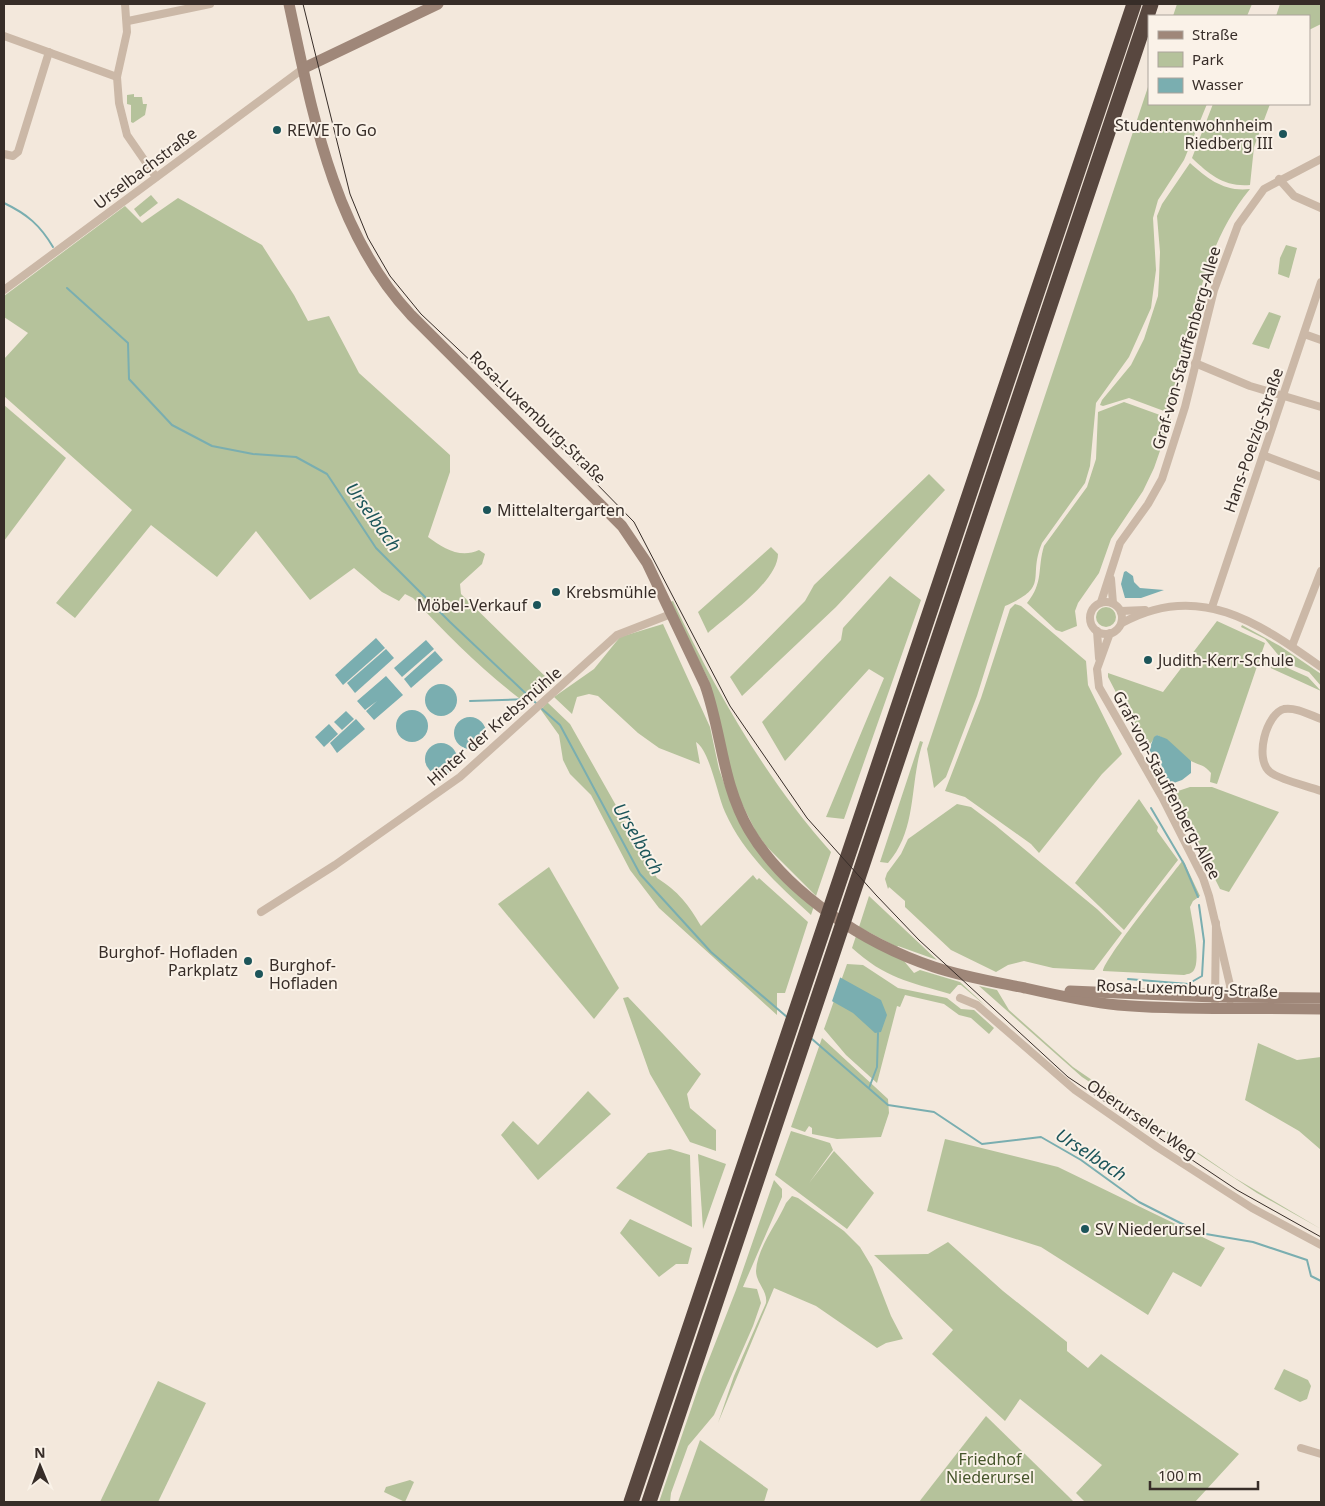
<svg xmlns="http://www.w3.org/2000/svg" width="1325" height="1506" font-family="'Noto Sans',sans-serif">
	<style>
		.green { fill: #b5c29b }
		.water { fill: #7aaeb0 }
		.pier { fill: #f3e8dc }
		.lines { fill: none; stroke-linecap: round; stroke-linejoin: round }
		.stream { stroke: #7aaeb0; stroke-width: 2 }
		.minor { stroke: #cbb8a7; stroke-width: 8 }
		.secondary { stroke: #9f8779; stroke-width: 11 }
		.motorway { stroke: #58473f; stroke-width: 15 }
		.tram { stroke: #372d28; stroke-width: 1 }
		.poi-dot { fill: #1c555a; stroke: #faf2e8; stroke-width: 2 }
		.labels { text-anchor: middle; stroke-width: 4; stroke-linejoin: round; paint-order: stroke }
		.poi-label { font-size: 16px; fill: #372d28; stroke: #faf2e8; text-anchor: start }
		.street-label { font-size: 16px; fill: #372d28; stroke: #faf2e8 }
		.park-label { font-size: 16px; fill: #46562b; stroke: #faf2e8 }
		.water-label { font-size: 18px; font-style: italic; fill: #1c555a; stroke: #faf2e8 }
	</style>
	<rect width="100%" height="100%" fill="#f3e8dc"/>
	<!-- green -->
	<g class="green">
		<path d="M1177 4H1252L1247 16H1173Z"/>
		<path d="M1280 4H1321V24L1309 30V16H1276Z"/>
		<path d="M1149 84V104H1207L1184 160 1158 200 1153 218 1156 270 1151 308 1129 357 1096 403 1090 466 1085 483 1042 543C1027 579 1051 586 1005 606L977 696 946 777 934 788 927 749Z"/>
		<path d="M134 94V97H142L143 104H147L145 115 133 123 131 122V105L127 104V95Z"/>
		<path d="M1213 104H1270L1254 147 1250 185C1224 187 1210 175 1192 158Z"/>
		<path d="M1190 163C1208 179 1224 192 1250 189 1200 248 1189 341 1172 414L1129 398 1103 406 1100 405 1102 400 1131 365 1144 339 1158 296 1159 279 1160 252 1157 216 1162 204Z"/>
		<path d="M151 195 158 203 140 217 134 209Z"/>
		<path d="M178 198 262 245 294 295 308 321 329 316 359 373 450 455V472L428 537C443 548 460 559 479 550L485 554 482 564 460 584 461 594 553 684 528 705C485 673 449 637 413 598L405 594 399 601 382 592 354 568 310 600 256 531 217 577 151 525 75 618 56 603 132 510 4 396V359L28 333 4 317V296L125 206 142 223Z"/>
		<path d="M1286 245 1297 248 1289 278 1278 274 1280 258Z"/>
		<path d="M1269 312 1281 316 1269 349 1252 344Z"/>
		<path d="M1124 402 1171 419 1170 422 1154 468 1143 491 1111 539 1099 573 1078 603 1075 611 1077 626 1062 632 1056 630 1027 603C1044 582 1037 569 1044 546L1087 487 1096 459 1098 412Z"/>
		<path d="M4 405 66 458 4 541Z"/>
		<path d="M929 474 945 490 836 607 742 696 730 677 805 601 814 585Z"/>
		<path d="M771 547 778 554C778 581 728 615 708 633L698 612Z"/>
		<path d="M890 576 921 600 844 819 826 817 884 678 869 669 785 761 762 722 841 640 843 628Z"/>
		<path d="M673 601C715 690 765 778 831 852L816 896 767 847 756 832 735 790 709 681 670 602Z"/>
		<path d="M1015 604 1021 606 1086 661 1088 685 1122 754 1102 774 1039 853 1031 844 965 797 945 791 981 698 1010 609Z"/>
		<circle cx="1106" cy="617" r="10"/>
		<path d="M1217 621 1265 643 1217 784 1210 782 1211 773C1203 764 1201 766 1191 761 1178 755 1171 741 1157 735L1150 744V755L1143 743 1146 741 1137 726 1134 727 1108 677V673L1163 692Z"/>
		<path d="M663 624 710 727 719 769 734 811 814 906 811 915C778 885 743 853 725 812 717 794 710 751 696 742L700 764 659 748 638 733 598 696 589 694 577 697 572 714 554 697 594 669 620 637Z"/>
		<path d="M1242 625 1280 646 1321 674V686L1309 672 1284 662 1265 639 1241 627Z"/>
		<path d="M1275 659 1281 665 1308 677 1321 691 1262 664 1264 661Z"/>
		<path d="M547 702 570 724 657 878C678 891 689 905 701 926L753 875 757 880 759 878 808 922 785 993H777V1015L659 908 630 870 591 795 570 774 563 760 559 735 541 710Z"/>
		<path d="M920 741 923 742C909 783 918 829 888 863L880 862Z"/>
		<path d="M1190 787H1212L1279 812 1229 892 1220 889 1172 793Z"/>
		<path d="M1139 799 1158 827 1157 831 1178 860 1124 930 1075 883Z"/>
		<path d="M957 804 971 807 995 825 1097 909 1122 933 1094 970 1053 968 1024 961 1008 965 996 972 951 950 905 907V901L889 887 888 889 885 879 887 873 901 854 908 839Z"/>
		<path d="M1183 860 1200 896 1193 901 1190 907C1192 920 1201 960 1194 970 1192 974 1187 974 1184 975L1103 971C1104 959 1171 876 1183 860Z"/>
		<path d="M549 867 619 988 594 1019 498 904Z"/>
		<path d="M869 896 937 960 898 946 897 947 859 927Z"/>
		<path d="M856 936 904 961 914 973 920 970 960 982 987 1007 961 985H958L950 994C909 982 885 978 852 948Z"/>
		<path d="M847 964 863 965 898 988 947 998 961 1009 974 1010 994 1028 989 1034 971 1018 959 1015 944 1004 905 995 900 1007 897 1006 877 1083 846 1055 824 1029Z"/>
		<path d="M979 986 997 990 1009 1010 1073 1067 1235 1178 1321 1229 1257 1193 1082 1077Z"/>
		<path d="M628 997 701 1074 687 1094 690 1108 716 1130V1151L690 1142 650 1074 623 998Z"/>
		<path d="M822 1038 888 1099 889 1113 881 1137 837 1139 812 1134V1128L809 1126 805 1132 791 1127Z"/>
		<path d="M1258 1043 1297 1060 1321 1057V1150L1299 1131 1245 1100Z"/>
		<path d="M588 1091 611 1114 538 1180 501 1135 513 1121 538 1145Z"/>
		<path d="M791 1131 830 1143 833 1150 809 1183 834 1151 874 1193 847 1229 775 1175Z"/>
		<path d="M945 1139 1058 1167 1225 1248 1201 1287 1173 1272 1148 1315 1041 1247 927 1211Z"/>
		<path d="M670 1149 690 1155 692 1227 616 1188 648 1153Z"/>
		<path d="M698 1154 726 1164 703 1229Z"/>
		<path d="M774 1180 782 1189V1197L743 1287 757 1289 761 1303 753 1326 714 1415 688 1446 671 1493 670 1502H659L702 1377 736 1290Z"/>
		<path d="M792 1196 798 1198 844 1231 860 1247 872 1267 891 1316 903 1339 886 1343 877 1348 816 1306 774 1288 718 1423 734 1376 766 1303C768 1291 756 1283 756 1271 757 1248 777 1224 786 1203Z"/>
		<path d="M630 1219 692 1248 688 1264H676L659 1277 620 1233Z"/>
		<path d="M948 1242 1003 1291 1067 1342V1351L1088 1368 1101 1354 1239 1454 1195 1502H1085L1076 1493 1102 1465 1020 1399 1005 1421 932 1354 953 1330 874 1255 928 1254Z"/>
		<path d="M1284 1369 1308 1380 1311 1386 1307 1399 1300 1402 1274 1389Z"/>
		<path d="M158 1381 206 1403 158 1502H100Z"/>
		<path d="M986 1416 1069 1497 1074 1502H919Z"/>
		<path d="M700 1440 768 1489 764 1502H678Z"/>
		<path d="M410 1480 414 1482 405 1502 384 1492 386 1487Z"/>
	</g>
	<!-- water -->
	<g class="water">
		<path d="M1126 571 1133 576 1134 582 1140 588 1164 590 1141 598H1125L1121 584 1124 572Z"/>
		<path d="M376 638 385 648 343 685 335 675Z"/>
		<path d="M426 640 434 649 402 677 394 668Z"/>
		<path d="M386 649 394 658 355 693 347 683Z"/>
		<path d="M435 651 443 660 411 688 404 679Z"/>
		<path d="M386 676 403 695 374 720 366 711 377 701 365 710 357 701Z"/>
		<circle cx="441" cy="700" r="16"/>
		<circle cx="412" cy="726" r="16"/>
		<path d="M346 711 354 719 342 730 334 722Z"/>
		<circle cx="470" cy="733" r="16"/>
		<path d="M356 719 365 729 337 753 330 743Z"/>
		<path d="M329 724 338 734 324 747 315 737Z"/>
		<path d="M1157 735 1167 739 1191 761V773L1182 780 1171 784 1156 768 1149 750 1154 737Z"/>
		<circle cx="441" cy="759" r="16"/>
		<path d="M834 974 881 1000 887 1015 881 1032 875 1033 853 1013 807 987Z"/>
	</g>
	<!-- pier -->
	<path class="pier" d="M808 972H834L841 975 831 1004 806 989Z"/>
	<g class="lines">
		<!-- stream -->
		<g class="stream">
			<path d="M4 203C27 214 40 225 53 247"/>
			<path d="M67 288 128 343 129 379 172 425 212 446 253 454 296 457 327 474 376 548 450 622 538 705"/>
			<path d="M470 701 530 699"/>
			<path d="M541 708 560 725 640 874 711 952 787 1017"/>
			<path d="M1151 808 1184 864 1198 897"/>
			<path d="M1128 979 1188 984 1202 976 1204 941 1199 905"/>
			<path d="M812 1039 888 1105 934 1112 982 1144 1041 1137 1081 1160 1139 1202 1200 1233 1253 1242 1307 1260 1311 1276 1321 1281"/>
			<path d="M869 1088 877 1067 878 1033"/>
		</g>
		<!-- minor -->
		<g class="minor">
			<path d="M125 4 127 32 117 77 119 103 127 135 156 177"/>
			<path d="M128 21 210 4"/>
			<path d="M4 36 117 77"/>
			<path d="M4 154 13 156 18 152 49 52"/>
			<path d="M1279 179 1294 196 1321 208"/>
			<path d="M4 290 304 68"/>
			<path d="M1304 334 1321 340"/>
			<path d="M1195 363 1250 386 1321 407"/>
			<path d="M1263 455 1321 477"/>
			<path d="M1111 579 1113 603"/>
			<path d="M1101 602 1120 543 1148 504 1162 479 1185 407 1214 290 1238 225 1264 189 1321 159"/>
			<circle cx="1106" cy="618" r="16"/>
			<path d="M1212 607 1321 282"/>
			<path d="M1121 611 1145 610"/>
			<path d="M1122 623C1198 581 1258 622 1321 667"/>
			<path d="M1097 631 1099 658"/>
			<path d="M1110 633 1097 669 1099 687 1162 797 1203 878 1209 896 1230 985V1000"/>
			<path d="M1292 646 1321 571"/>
			<path d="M1321 719C1310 715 1296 707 1284 709 1266 714 1254 759 1270 772 1280 780 1308 786 1321 791"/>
			<path d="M261 912 335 865 460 777 617 635 671 614"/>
			<path d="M960 998 977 1005 1075 1090 1157 1147 1252 1208 1321 1245"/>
			<path d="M1215 1001 1216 923"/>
			<path d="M1301 1448 1321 1454"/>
		</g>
		<!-- secondary -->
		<g class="secondary">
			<path d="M289 4C312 111 333 232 411 315L622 526 647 563 705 685C722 733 722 784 749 830 786 893 865 944 934 967 964 977 995 982 1025 988 1056 995 1087 1002 1118 1005 1185 1011 1254 1007 1321 1009"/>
			<path d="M304 68 438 4"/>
			<path d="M1070 991 1214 997 1321 998"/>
		</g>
		<!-- motorway -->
		<g class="motorway">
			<path d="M631 1502 1134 4"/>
			<path d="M649 1502 1151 4"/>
		</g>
		<!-- tram -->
		<path class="tram" d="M303 4 350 194 368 238 390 276 421 314 548 434 634 522 730 706 807 818 876 895 919 940 1068 1077 1237 1190 1321 1237"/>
	</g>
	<!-- markers -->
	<g class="poi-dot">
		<circle cx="277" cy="130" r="5"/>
		<circle cx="1283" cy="134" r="5"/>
		<circle cx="487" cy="510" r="5"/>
		<circle cx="556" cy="592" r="5"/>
		<circle cx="537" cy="605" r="5"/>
		<circle cx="1148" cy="660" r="5"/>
		<circle cx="248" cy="961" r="5"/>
		<circle cx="259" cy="974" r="5"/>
		<circle cx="1085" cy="1229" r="5"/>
	</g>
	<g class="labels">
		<!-- poi labels -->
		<g class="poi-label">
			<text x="1273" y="131" text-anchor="end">Studentenwohnheim<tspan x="1273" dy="18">Riedberg III</tspan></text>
			<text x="287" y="136">REWE To Go</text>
			<text x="497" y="516">Mittelaltergarten</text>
			<text x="566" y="598">Krebsmühle</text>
			<text x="527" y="611" text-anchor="end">Möbel-Verkauf</text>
			<text x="1158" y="666">Judith-Kerr-Schule</text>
			<text x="238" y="958" text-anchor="end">Burghof- Hofladen<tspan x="238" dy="18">Parkplatz</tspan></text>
			<text x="269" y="971">Burghof-<tspan x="269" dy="18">Hofladen</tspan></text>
			<text x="1095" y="1235">SV Niederursel</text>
		</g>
		<!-- street labels -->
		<g class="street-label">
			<text transform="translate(145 168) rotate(-37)" y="6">Urselbachstraße</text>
			<text transform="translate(1186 348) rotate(-74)" y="6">Graf-von-Stauffenberg-Allee</text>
			<text transform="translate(538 417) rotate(44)" y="6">Rosa-Luxemburg-Straße</text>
			<text transform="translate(1253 440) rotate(-71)" y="6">Hans-Poelzig-Straße</text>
			<text transform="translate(494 726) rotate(-41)" y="6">Hinter der Krebsmühle</text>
			<text transform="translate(1167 785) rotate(62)" y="6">Graf-von-Stauffenberg-Allee</text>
			<text transform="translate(1187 988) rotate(2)" y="6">Rosa-Luxemburg-Straße</text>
			<text transform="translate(1142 1119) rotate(34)" y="6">Oberurseler Weg</text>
		</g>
		<!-- park labels -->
		<g class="park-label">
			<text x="990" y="1465">Friedhof<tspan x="990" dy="18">Niederursel</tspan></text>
		</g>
		<!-- water labels -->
		<g class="water-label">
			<text transform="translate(373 517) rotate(54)" y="6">Urselbach</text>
			<text transform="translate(638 839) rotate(59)" y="6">Urselbach</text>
			<text transform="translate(1091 1155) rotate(33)" y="6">Urselbach</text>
		</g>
	</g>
	<!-- border -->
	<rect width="1325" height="1506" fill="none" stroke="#372d28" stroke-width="10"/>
	<!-- legend -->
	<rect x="1148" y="15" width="162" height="90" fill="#faf2e8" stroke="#aca39b"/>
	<rect x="1158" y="31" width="25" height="8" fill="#9f8779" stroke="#aca39b"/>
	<text x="1192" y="40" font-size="15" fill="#372d28">Straße</text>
	<rect x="1158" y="52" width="25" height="15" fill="#b5c29b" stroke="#aca39b"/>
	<text x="1192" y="65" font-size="15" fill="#372d28">Park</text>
	<rect x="1158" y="78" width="25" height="15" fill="#7aaeb0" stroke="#aca39b"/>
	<text x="1192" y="90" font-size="15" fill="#372d28">Wasser</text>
	<!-- north arrow -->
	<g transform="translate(40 1466) rotate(359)" stroke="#faf2e8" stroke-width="4" paint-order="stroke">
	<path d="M0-4L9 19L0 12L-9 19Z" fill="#372d28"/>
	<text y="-8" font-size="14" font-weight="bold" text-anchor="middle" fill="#372d28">N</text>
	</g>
	<!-- scale -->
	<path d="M1150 1481v8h108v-8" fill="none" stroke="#372d28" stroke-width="2.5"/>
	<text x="1158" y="1481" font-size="15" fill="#372d28" stroke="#faf2e8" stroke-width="4" paint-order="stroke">100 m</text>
</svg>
